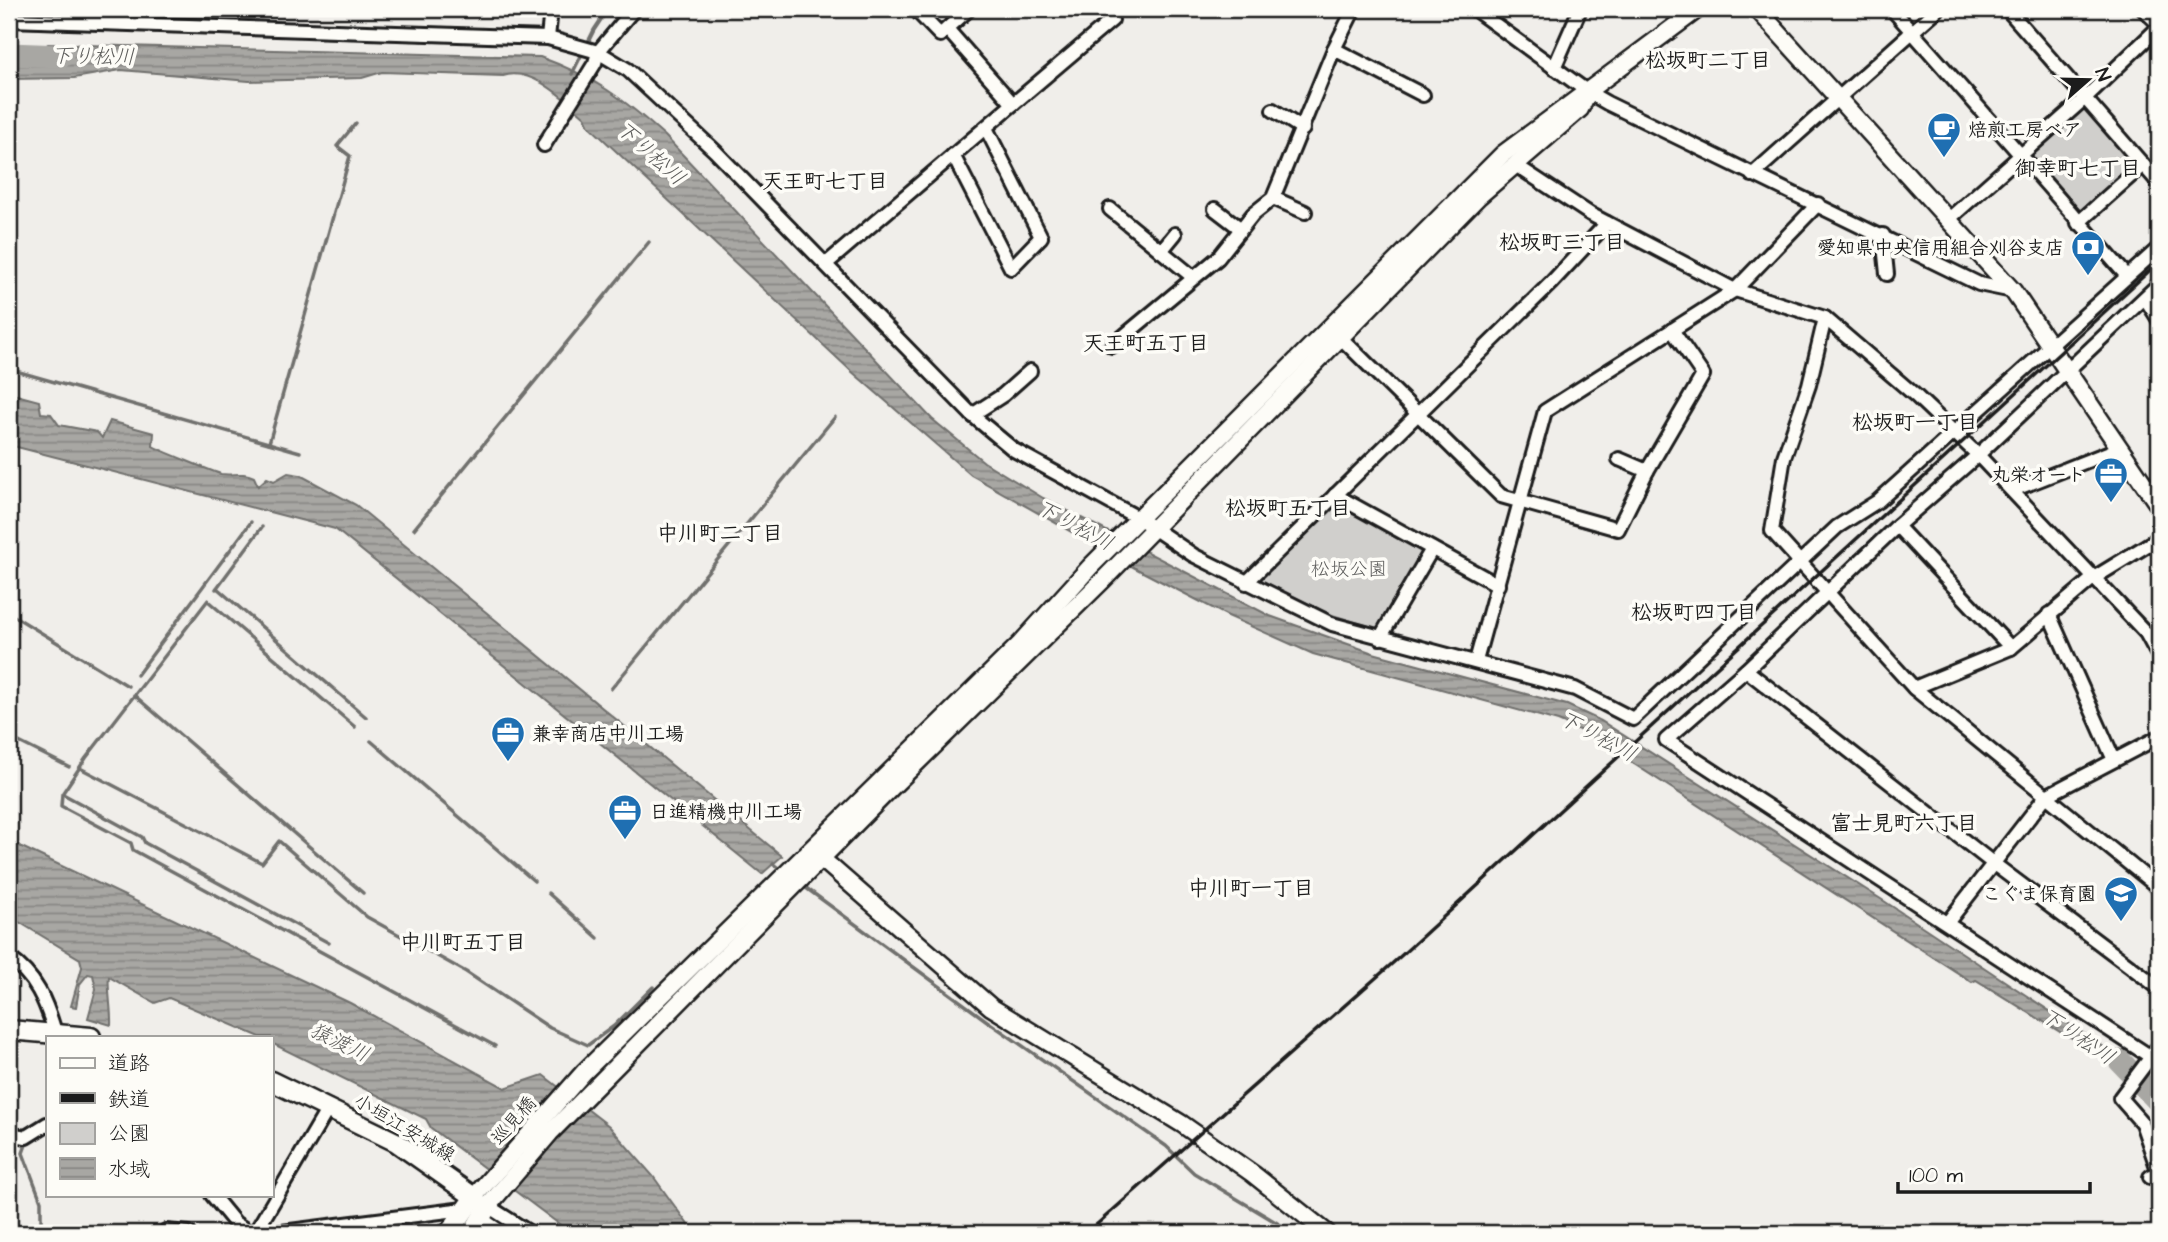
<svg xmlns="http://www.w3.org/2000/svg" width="2168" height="1242" font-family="'Architects Daughter','Klee One',sans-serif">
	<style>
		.park { fill: #d0cfcc; stroke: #767674; stroke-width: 2 }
		.water { fill: url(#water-rules); stroke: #706f6d; stroke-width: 2 }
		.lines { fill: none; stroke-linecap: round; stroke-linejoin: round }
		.stream { stroke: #706f6d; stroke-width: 3.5 }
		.river { stroke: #a8a7a3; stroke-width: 23 }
		.minor-casing { stroke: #1c1c1c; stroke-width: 18 }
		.tertiary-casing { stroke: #1c1c1c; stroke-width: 21 }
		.secondary-casing { stroke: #1c1c1c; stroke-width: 23 }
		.minor { stroke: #fdfcf7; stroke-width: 12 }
		.tertiary { stroke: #fdfcf7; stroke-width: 16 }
		.secondary { stroke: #fdfcf7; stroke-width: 18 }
		.rail { stroke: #1c1c1c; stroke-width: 3.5 }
		.labels { text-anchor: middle; stroke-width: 7; stroke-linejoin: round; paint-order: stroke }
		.poi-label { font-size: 19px; font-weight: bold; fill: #1c1c1c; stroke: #fdfcf7; text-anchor: start }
		.park-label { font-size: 19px; fill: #5b5b5a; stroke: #fdfcf7 }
		.street-label { font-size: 19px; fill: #1c1c1c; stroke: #fdfcf7 }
		.water-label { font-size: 21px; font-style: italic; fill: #5b5b59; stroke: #fdfcf7 }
		.neighbourhood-label { font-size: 21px; font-weight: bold; fill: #1c1c1c; stroke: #fdfcf7 }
	</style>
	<defs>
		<pattern id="water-rules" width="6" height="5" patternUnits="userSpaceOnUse" patternTransform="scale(1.75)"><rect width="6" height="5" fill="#a8a7a3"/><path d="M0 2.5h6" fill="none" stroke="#888784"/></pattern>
	</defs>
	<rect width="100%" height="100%" fill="#f0eeea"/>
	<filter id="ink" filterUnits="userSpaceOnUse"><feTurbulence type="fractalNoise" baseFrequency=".0143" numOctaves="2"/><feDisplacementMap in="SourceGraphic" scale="14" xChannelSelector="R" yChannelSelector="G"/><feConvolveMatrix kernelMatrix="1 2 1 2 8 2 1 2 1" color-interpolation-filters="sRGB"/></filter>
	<g filter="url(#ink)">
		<!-- park -->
		<g class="park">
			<path d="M2085 108 2135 165 2081 212 2032 156Z"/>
			<path d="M1337 503 1426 553 1379 629 1332 615 1259 580Z"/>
		</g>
		<!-- water -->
		<g class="water">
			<path d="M48 44 540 57C593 76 624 99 665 136L932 419 984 462 1043 498 1270 616 1373 653 1567 705 1601 721 1884 901 2137 1069 2129 1081 2121 1065 2102 1050 2065 1035 1976 980 1972 982 1586 733 1558 721 1313 654 1228 616 1135 568 971 475 850 370 589 126 585 117C565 100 532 66 503 76L382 72 362 78 249 81 121 70 74 78 9 79V59H26Z"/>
			<path d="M9 393 39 401 41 413 51 414 59 425 97 432 102 438 110 421 154 433 153 446C157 449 216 473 221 474 234 476 241 471 254 477L258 486 267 478 274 481 288 473 300 475 356 505 782 856 762 874 335 529 9 445Z"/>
			<path d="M9 841 350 1003 505 1088 543 1075 609 1126 653 1176 694 1233H571L431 1128 426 1119 271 1043V1037H260L169 998 155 1003 109 977C107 984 112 1013 111 1025L88 1018 96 989 93 975 88 974 80 984 76 1007 71 1006 82 967 80 959 9 916Z"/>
		</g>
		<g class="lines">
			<!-- stream -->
			<g class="stream">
				<path d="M572 74 594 30 608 9"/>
				<path d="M9 369 300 452"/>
				<path d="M269 443 350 156 337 146 356 123"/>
				<path d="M414 529 649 242"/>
				<path d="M217 588 366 717"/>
				<path d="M216 589 262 527"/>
				<path d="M208 600 86 758 62 794 61 806 131 843 133 850 495 1046"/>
				<path d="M208 601 355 727"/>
				<path d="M9 613 128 686"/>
				<path d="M137 675 251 522"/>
				<path d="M611 689 835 417"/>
				<path d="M134 695 363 893"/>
				<path d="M9 737 69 767"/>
				<path d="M371 741 534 881"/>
				<path d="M80 768 262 863 279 841 367 917 466 972 550 1028 588 1045 614 1026 653 987"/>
				<path d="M63 794 142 837 145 843 329 943"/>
				<path d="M773 864 782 871"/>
				<path d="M802 885 987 1021 1166 1146 1194 1173 1294 1233"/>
				<path d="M548 893 598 938"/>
				<path d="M27 1142 23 1153 41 1201V1233"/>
			</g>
			<!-- river -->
			<g class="river">
				<path d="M9 54 62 56"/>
				<path d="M2120 1061 2159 1102"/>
			</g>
			<!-- minor casing -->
			<g class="minor-casing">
				<g id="minor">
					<path d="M915 9 940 35 969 9"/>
					<path d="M1474 9 1588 92 1607 103 1979 284 2013 291"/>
					<path d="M1892 9 2127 276"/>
					<path d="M2007 9 2159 183"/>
					<path d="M2143 9 2159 24"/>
					<path d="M9 20 548 38 598 52 628 70 715 151 972 415 1014 450 1140 519 1193 555 1332 624 1575 689 1633 719 1837 527 1878 501 2159 248"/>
					<path d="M947 29 1013 104 1112 20 1102 9"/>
					<path d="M548 38 551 9"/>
					<path d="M1334 49 1423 95"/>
					<path d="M1554 68 1580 9"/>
					<path d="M1273 110 1303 129"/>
					<path d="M544 145 595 63 598 52 634 9"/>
					<path d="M953 155 1011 268 1041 237 986 128"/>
					<path d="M1514 164 1590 214 1735 290 1825 318 1916 396 1978 455 2146 633 2159 657"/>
					<path d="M1752 175 1938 9"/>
					<path d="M1273 198 1305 212"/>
					<path d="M1110 209 1193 277"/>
					<path d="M1215 209 1241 229"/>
					<path d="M1949 219 2085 98 2159 27"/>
					<path d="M2078 223 2143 165"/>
					<path d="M1883 235 1887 274"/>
					<path d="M1161 251 1175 234"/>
					<path d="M826 264 1013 104"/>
					<path d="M2159 284 1978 455 1897 526 1746 670 1666 740 2151 1057 2159 1066"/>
					<path d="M2145 298 2159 320"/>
					<path d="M1825 318 1809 385 1784 457 1772 531 1914 688 2011 648 2092 579 2159 538"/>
					<path d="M1341 338 1501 496 1618 529 1647 471 1703 375 1672 330"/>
					<path d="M1112 346 1218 258 1253 214 1273 198 1334 49 1354 9"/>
					<path d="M972 415 1003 395 1030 371"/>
					<path d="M1619 459 1647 471"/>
					<path d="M2013 490 2120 448"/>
					<path d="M1335 495 1498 585"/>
					<path d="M1897 526 2011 648"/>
					<path d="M1246 583 1551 283 1607 223"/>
					<path d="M2049 614 2114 760"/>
					<path d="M1380 638 1432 549"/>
					<path d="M1476 661 1545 411 1735 290 1818 204"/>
					<path d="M1746 670 1994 864 2159 988"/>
					<path d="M1914 688 2159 888"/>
					<path d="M1947 923 2046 796 2159 737"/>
					<path d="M9 958C36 976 46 1002 55 1032"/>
					<path d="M9 1134 26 1137 47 1124"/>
					<path d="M2150 1177 2156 1173 2157 1167 2142 1123 2120 1098 2159 1046"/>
					<path d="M212 1195 235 1223 250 1233"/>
					<path d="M483 1203 530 1233"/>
					<path d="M482 1219 498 1230 496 1233"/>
					<path d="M166 1231 189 1233"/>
					<path d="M255 1233 329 1107"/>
					<path d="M274 1233 464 1209"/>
				</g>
			</g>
			<!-- tertiary casing -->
			<g class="tertiary-casing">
				<g id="tertiary">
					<path d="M1757 9 2013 291 2159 506"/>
					<path d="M815 853 991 1007 1182 1124 1253 1174 1327 1233"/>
					<path d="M474 1197 584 1072 1020 644 1090 567 1503 154 1698 9"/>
					<path d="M488 1206 550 1133 891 788 1103 580 1479 196 1580 109 1588 92"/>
				</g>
			</g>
			<!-- secondary casing -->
			<g class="secondary-casing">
				<g id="secondary">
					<path d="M9 1030 91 1037"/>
					<path d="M271 1081 396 1142 474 1197 449 1233"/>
					<path d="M472 1233 488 1206"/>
				</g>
			</g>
			<!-- minor -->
			<use href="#minor" class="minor"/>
			<!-- tertiary -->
			<use href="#tertiary" class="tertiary"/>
			<!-- secondary -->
			<use href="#secondary" class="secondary"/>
			<!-- rail -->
			<path class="rail" d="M1087 1233 1403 954 2159 262"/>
		</g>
	</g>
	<!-- icons -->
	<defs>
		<g id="cafe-pin" transform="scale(1.75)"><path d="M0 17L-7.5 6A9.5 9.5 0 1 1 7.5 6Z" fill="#1f6fb2" stroke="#fdfcf7"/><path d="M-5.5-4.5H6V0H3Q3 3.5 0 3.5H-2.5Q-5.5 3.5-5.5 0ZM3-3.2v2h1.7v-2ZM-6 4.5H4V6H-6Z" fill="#fff"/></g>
		<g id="bank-pin" transform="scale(1.75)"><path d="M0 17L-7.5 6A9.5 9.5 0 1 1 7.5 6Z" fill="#1f6fb2" stroke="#fdfcf7"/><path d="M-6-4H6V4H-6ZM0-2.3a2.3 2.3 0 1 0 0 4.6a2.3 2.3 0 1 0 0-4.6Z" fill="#fff"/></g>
		<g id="office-pin" transform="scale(1.75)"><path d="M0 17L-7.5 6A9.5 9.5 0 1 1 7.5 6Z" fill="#1f6fb2" stroke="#fdfcf7"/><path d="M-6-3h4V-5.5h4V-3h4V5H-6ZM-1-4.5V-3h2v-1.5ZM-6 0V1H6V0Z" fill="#fff"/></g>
		<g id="school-pin" transform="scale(1.75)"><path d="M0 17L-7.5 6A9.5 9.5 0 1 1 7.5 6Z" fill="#1f6fb2" stroke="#fdfcf7"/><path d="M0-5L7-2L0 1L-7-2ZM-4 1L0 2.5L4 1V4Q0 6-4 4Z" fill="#fff"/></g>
	</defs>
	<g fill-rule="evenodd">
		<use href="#cafe-pin" x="1944" y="129"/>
		<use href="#bank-pin" x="2088" y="247"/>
		<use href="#office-pin" x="2111" y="474"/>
		<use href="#office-pin" x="508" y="733"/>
		<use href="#office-pin" x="625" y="811"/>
		<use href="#school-pin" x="2121" y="893"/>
	</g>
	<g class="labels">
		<!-- poi labels -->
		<g class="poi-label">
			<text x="1968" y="136">焙煎工房ベア</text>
			<text x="2064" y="254" text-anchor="end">愛知県中央信用組合刈谷支店</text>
			<text x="2086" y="481" text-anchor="end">丸栄オート</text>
			<text x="532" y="740">兼幸商店中川工場</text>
			<text x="650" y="818">日進精機中川工場</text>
			<text x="2096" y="900" text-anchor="end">こぐま保育園</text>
		</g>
		<!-- park labels -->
		<g class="park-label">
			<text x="1349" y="575">松坂公園</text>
		</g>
		<!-- street labels -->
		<g class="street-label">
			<text transform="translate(513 1120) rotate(-49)" y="7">巡見橋</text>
			<text transform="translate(405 1127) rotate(31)" y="7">小垣江安城線</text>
		</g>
		<!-- water labels -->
		<g class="water-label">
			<text transform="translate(93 56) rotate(1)" y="7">下り松川</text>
			<text transform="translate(651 153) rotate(42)" y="7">下り松川</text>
			<text transform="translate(1075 525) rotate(28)" y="7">下り松川</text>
			<text transform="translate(1598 736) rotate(28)" y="7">下り松川</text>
			<text transform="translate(2078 1036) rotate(34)" y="7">下り松川</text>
			<text transform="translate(340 1042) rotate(26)" y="7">猿渡川</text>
		</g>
		<!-- neighbourhood labels -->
		<g class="neighbourhood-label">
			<text x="1708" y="67">松坂町二丁目</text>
			<text x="2078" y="175">御幸町七丁目</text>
			<text x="825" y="188">天王町七丁目</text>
			<text x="1562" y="249">松坂町三丁目</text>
			<text x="1146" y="350">天王町五丁目</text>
			<text x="1915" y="429">松坂町一丁目</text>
			<text x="1288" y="515">松坂町五丁目</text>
			<text x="720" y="540">中川町二丁目</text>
			<text x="1694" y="619">松坂町四丁目</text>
			<text x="1904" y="830">富士見町六丁目</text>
			<text x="1251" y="895">中川町一丁目</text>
			<text x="463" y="949">中川町五丁目</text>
		</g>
	</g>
	<!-- margin -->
	<rect width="2168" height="1242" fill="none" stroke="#fdfcf7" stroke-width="35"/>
	<rect x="18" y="18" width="2133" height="1207" fill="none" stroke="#1c1c1c" stroke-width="2.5" filter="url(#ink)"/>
	<!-- legend -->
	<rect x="46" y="1036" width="228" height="161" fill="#fdfcf7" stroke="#a3a29f" stroke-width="2"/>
	<rect x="60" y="1058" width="35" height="10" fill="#fdfcf7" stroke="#a3a29f" stroke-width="2"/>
	<text x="108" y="1070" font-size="21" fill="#1c1c1c">道路</text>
	<rect x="60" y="1093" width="35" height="10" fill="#1c1c1c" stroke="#a3a29f" stroke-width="2"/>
	<text x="108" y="1106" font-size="21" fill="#1c1c1c">鉄道</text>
	<rect x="60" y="1123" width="35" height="21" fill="#d0cfcc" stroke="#a3a29f" stroke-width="2"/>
	<text x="108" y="1140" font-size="21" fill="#1c1c1c">公園</text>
	<rect x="60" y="1158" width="35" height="21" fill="url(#water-rules)" stroke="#a3a29f" stroke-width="2"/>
	<text x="108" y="1176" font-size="21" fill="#1c1c1c">水域</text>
	<!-- north arrow -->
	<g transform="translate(2088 80) rotate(70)" stroke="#fdfcf7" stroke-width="5" paint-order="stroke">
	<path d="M0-5L12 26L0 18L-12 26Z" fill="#1c1c1c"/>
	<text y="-10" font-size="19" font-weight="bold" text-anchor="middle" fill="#1c1c1c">N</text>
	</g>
	<!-- scale -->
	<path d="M1898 1182v10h192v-10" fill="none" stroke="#1c1c1c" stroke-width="3.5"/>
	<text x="1909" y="1182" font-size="21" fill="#1c1c1c" stroke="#fdfcf7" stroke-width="5" paint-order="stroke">100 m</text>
</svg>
